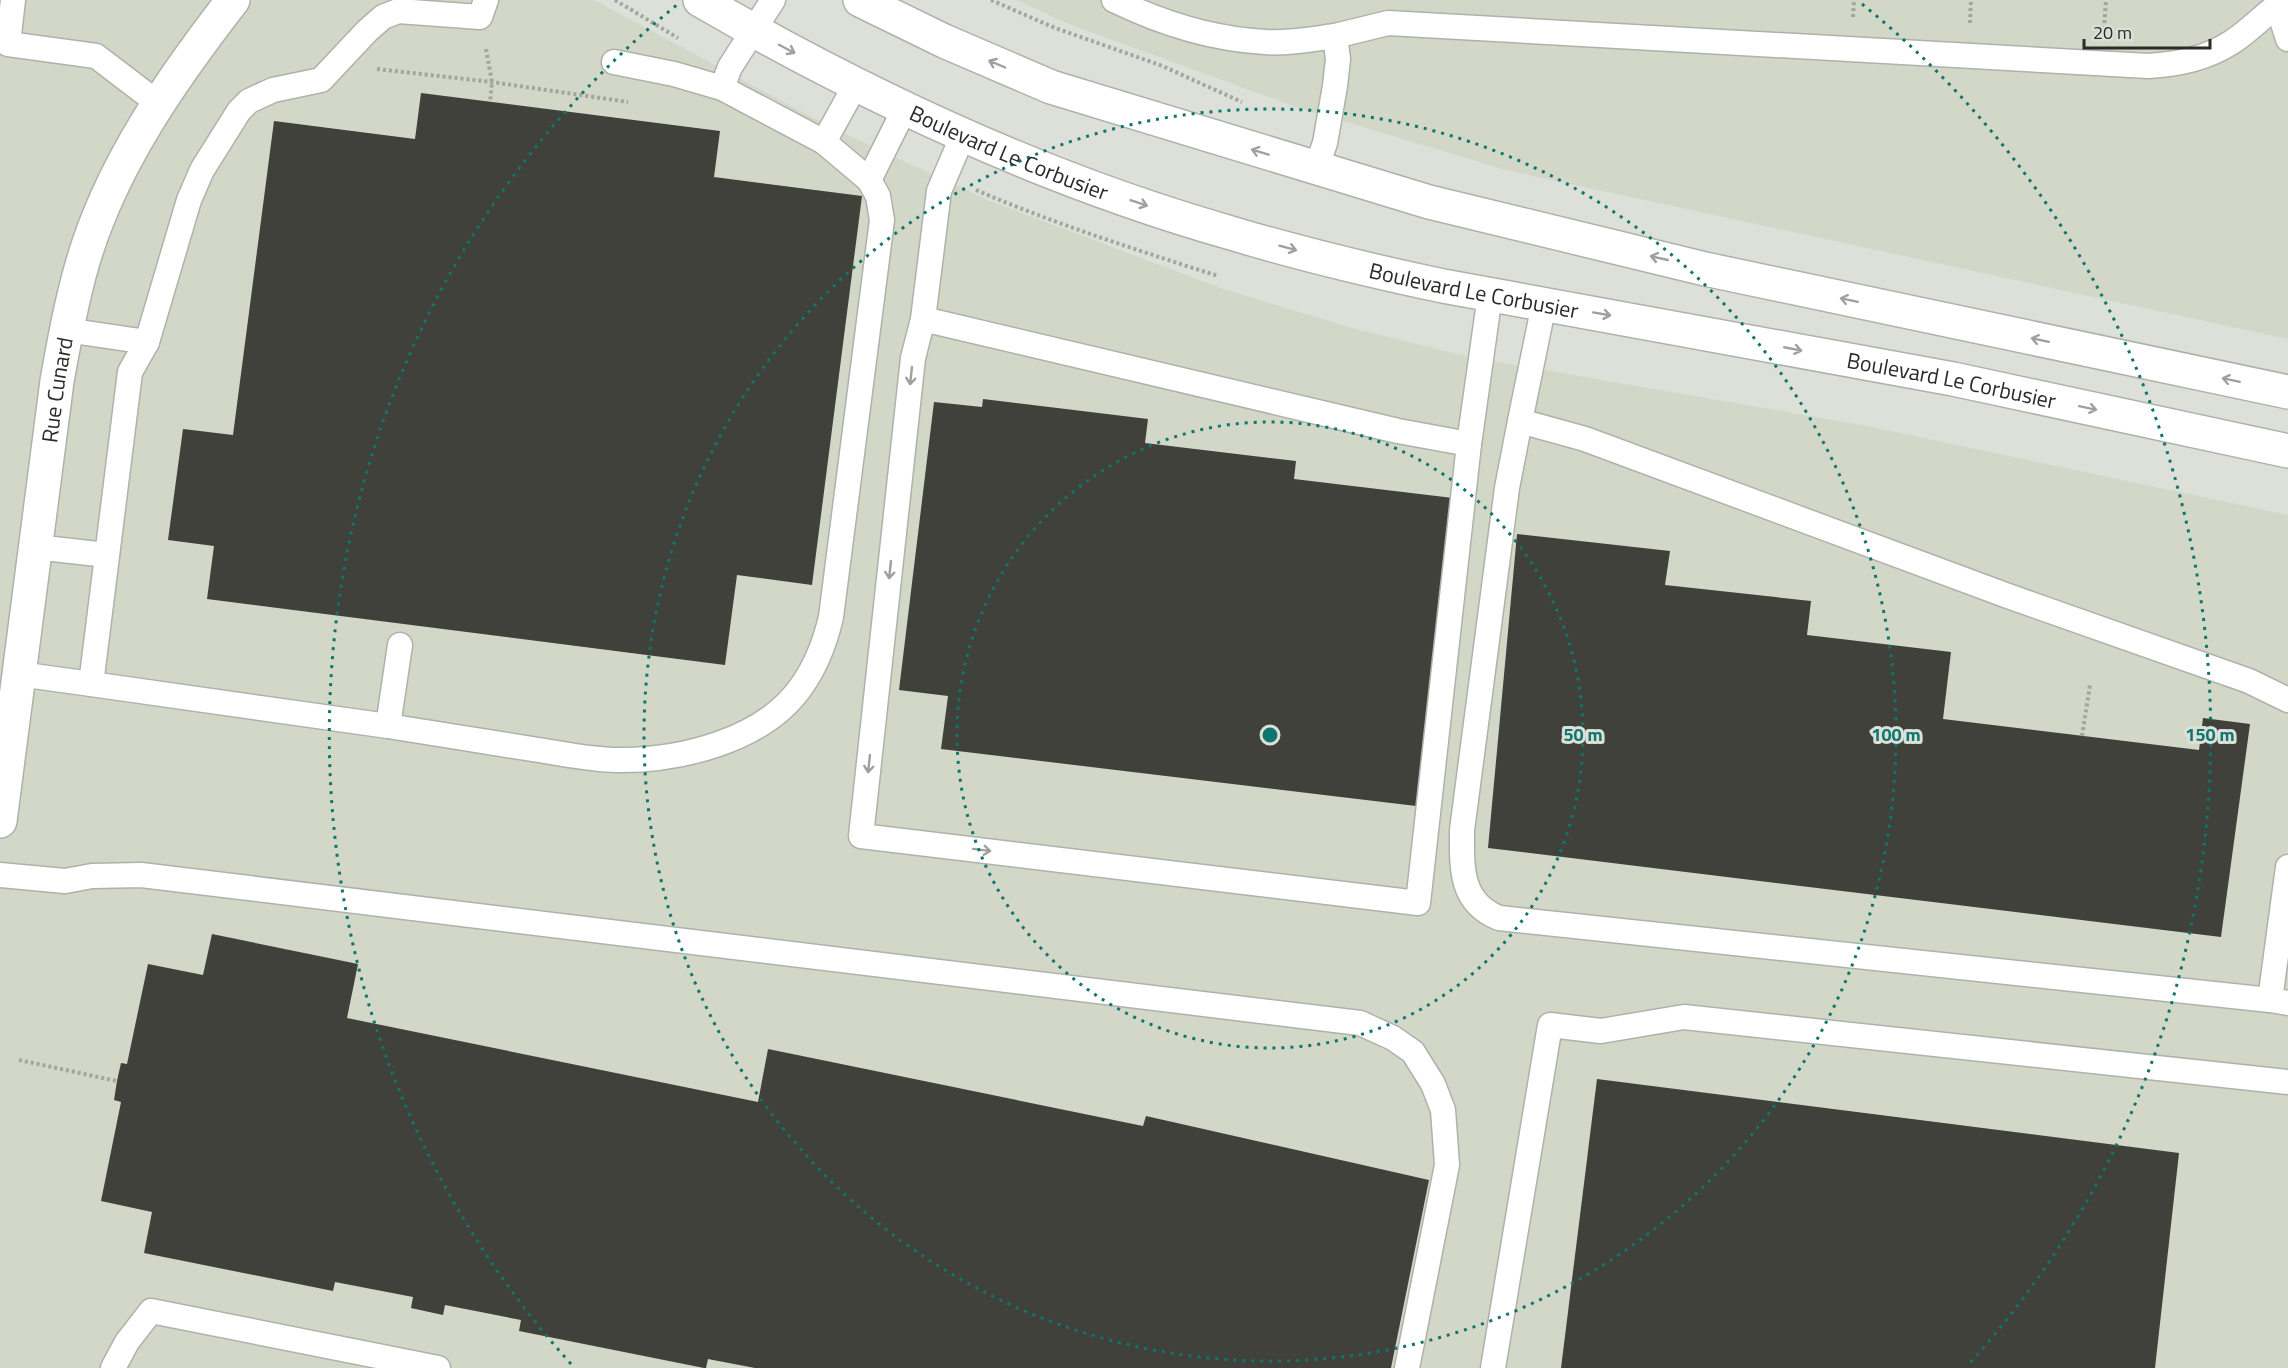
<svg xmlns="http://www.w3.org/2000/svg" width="2288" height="1368" font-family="'Titillium Web',sans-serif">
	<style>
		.built { fill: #d2d7c7 }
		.building { fill: #3f413a }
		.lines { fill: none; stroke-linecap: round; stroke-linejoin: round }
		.lane-casing { stroke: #afb2aa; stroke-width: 27 }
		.secondary-casing { stroke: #afb2aa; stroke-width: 36 }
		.path { stroke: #a3a59f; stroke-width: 4; stroke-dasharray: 3 3; stroke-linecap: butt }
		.lane { stroke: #fff; stroke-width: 24 }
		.secondary { stroke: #fff; stroke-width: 33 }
		.oneway { stroke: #9fa09e }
		.ring { fill: none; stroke: #0f766e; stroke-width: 3; stroke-dasharray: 3 6 }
		.labels { text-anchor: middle; stroke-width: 6; stroke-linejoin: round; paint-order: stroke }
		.street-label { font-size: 22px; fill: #2a2b28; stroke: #dde0d8 }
		.centre { fill: #0f766e; stroke: #dde0d8; stroke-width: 3 }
		.ring-label { font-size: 18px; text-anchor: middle; font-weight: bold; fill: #0f766e; stroke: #dde0d8; stroke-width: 6; stroke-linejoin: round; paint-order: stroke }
	</style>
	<rect width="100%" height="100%" fill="#dde0d8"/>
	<!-- built -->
	<g class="built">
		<path d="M0 0H594L830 127 990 201 1223 289 1352 328 1469 357 1862 425 2288 515V1368H0Z"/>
		<path d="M1017 0H2288V339L1506 170 1293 106 1066 23Z"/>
	</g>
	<!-- building -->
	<g class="building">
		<path d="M421 93 720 131 714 177 862 196 812 585 737 575 725 665 207 599 214 546 168 540 183 429 233 435 274 121 415 139Z"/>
		<path d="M983 399 1148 419 1145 443 1296 461 1294 479 1453 498 1416 806 941 749 948 696 899 690 934 402 982 407Z"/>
		<path d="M1517 534 1670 551 1665 585 1811 601 1807 635 1951 652 1943 719 2199 750 2203 718 2250 724 2221 937 1488 848Z"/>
		<path d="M212 934 358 964 347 1018 758 1102 768 1049 1143 1126 1146 1116 1429 1180 1391 1368H755L708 1359 706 1368H704L519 1331 521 1320 445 1305 443 1315 411 1308 413 1297 335 1282 333 1291 144 1253 152 1212 101 1201 121 1102 114 1100 117 1081 121 1063 127 1064 148 964 203 975Z"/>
		<path d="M1597 1079 2179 1153 2155 1368H1561Z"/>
	</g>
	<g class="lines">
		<!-- lane casing -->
		<g class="lane-casing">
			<g id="lane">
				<path d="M13 0 8 44 96 56 159 104"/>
				<path d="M773 0 730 67 722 88 824 142 856 84"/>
				<path d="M1114 0C1161 23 1212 39 1265 42 1288 44 1312 39 1335 36"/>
				<path d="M2279 0 2281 17 2288 39"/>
				<path d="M614 62 674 74 722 88"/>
				<path d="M963 135 939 191 923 319 1398 431 1469 444 1490 295"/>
				<path d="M1316 169 1325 143 1335 86 1338 59 1335 36 1388 23 2148 66C2178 64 2206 59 2232 42 2249 31 2263 16 2279 4"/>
				<path d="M869 180 905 108"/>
				<path d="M1544 304 1520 421 1585 439 2008 596 2249 681 2288 700"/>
				<path d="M923 319 913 358 861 836 1418 903 1469 444"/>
				<path d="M66 330 147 342 189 200 202 170 239 111 249 101 273 90 321 80 367 31 383 17 398 11 480 17 486 0"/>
				<path d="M1520 421 1507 488 1462 830C1462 866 1459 902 1499 918L2270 1000"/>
				<path d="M35 547 107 555"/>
				<path d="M19 674 91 684 130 372 147 342"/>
				<path d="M91 684 388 726 400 645"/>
				<path d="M388 726C436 734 484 741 532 749 560 753 589 760 617 760 679 761 763 741 801 687 816 666 825 643 831 617L882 220 878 196 869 180 824 142"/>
				<path d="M2288 867 2270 1000 2288 1003"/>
				<path d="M0 875 65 881 92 876 141 875 1360 1023 1393 1038 1413 1052 1433 1084 1443 1110 1447 1165 1407 1368"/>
				<path d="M113 1368 127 1342 151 1311 438 1368"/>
				<path d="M1493 1368 1550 1025 1601 1031 1684 1017 2288 1082"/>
			</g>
		</g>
		<!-- secondary casing -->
		<g class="secondary-casing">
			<g id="secondary">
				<path id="s1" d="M700 0C867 97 1045 180 1231 233 1301 254 1372 271 1443 286L1953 379 2288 451"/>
				<path d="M860 0 944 41 1051 87 1429 202 1705 269 2288 392"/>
				<path id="s2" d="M0 821 57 381C64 342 71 303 82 265 110 167 171 80 233 0"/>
			</g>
		</g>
		<!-- path -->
		<g class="path">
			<path d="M615 0 678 38"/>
			<path d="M991 0 1055 28 1160 65 1242 102"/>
			<path d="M1853 17 1854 0"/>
			<path d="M1970 23 1971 0"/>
			<path d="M2104 29 2106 0"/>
			<path d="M486 49 492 82 490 102"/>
			<path d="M377 69 492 82 628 102"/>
			<path d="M976 190C1055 224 1137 250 1218 276"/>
			<path d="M2082 736 2090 685"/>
			<path d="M19 1060 117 1081"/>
		</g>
		<!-- lane -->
		<use href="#lane" class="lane"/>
		<!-- secondary -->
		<use href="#secondary" class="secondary"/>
	</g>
	<!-- one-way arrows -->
	<defs><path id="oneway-shaft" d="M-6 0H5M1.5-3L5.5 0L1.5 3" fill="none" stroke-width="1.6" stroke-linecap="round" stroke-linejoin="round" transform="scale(1.5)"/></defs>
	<g class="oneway">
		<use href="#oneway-shaft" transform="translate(787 49) rotate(28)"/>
		<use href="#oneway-shaft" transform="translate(997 64) rotate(-157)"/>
		<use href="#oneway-shaft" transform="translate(1260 152) rotate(-163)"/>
		<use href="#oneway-shaft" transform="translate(1139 203) rotate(19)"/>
		<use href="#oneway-shaft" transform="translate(1288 248) rotate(15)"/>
		<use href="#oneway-shaft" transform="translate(1659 258) rotate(-167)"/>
		<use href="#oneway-shaft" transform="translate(1849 300) rotate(-168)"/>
		<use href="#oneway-shaft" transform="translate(1602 314) rotate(10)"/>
		<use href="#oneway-shaft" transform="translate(2040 340) rotate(-168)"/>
		<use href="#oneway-shaft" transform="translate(1793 349) rotate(11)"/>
		<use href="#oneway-shaft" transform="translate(911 376) rotate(96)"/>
		<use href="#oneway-shaft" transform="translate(2231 380) rotate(-168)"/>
		<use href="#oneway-shaft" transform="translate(2088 408) rotate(12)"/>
		<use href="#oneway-shaft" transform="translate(890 570) rotate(96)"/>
		<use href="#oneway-shaft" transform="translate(869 764) rotate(96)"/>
		<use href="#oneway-shaft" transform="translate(982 850) rotate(7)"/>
	</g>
	<!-- distance rings -->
	<g class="ring">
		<circle cx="1270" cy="735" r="313"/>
		<circle cx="1270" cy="735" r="626"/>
		<path d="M571 1364A940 940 0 0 1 678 4M1862 4A940 940 0 0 1 1969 1364"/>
	</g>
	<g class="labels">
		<!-- street labels -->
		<g class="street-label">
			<text dy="8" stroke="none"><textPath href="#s1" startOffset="345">Boulevard Le Corbusier</textPath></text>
			<text dy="8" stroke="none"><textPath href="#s1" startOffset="831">Boulevard Le Corbusier</textPath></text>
			<text dy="8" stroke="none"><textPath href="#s1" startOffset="1317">Boulevard Le Corbusier</textPath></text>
			<text dy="8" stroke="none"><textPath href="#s2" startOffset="435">Rue Cunard</textPath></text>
		</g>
	</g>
	<circle cx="1270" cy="735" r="9" class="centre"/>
	<g class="ring-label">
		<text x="1583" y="741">50 m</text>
		<text x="1896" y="741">100 m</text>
		<text x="2210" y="741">150 m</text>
	</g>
	<!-- scale -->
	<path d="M2084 39v9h126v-9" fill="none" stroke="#2a2b28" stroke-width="3"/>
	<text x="2093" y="39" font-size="18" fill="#2a2b28" stroke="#dde0d8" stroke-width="4.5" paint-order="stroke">20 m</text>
</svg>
